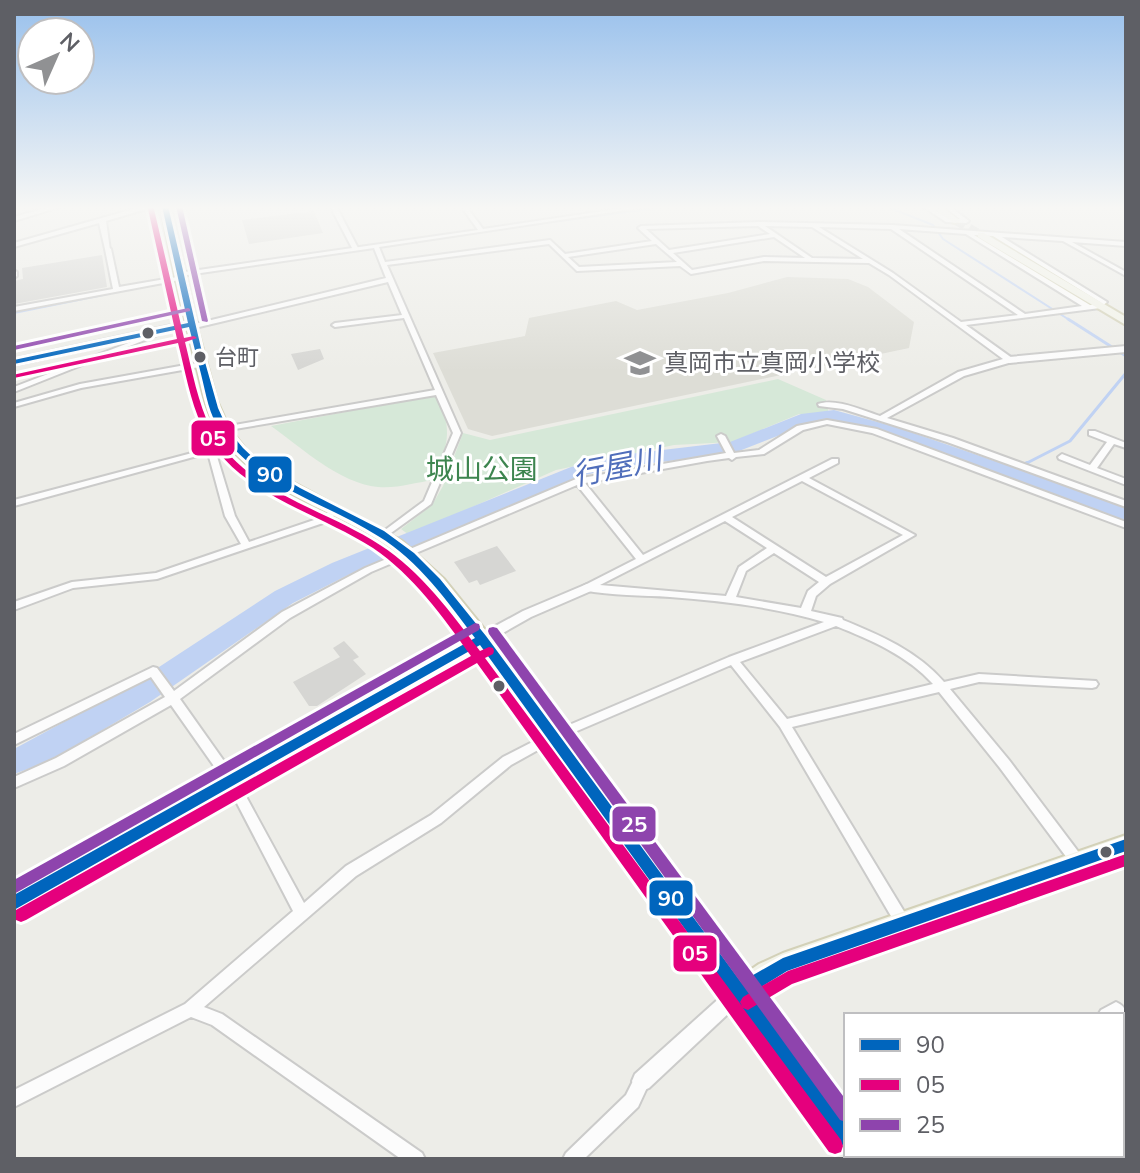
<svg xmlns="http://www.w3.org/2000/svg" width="1140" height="1173" font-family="Mulish,'Noto Sans JP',sans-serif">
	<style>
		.education { fill: #ddddd6 }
		.green { fill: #d6e8d8 }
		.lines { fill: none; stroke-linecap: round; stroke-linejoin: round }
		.stream-far2 { stroke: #c0d2f3; stroke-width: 2 }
		.stream-far1 { stroke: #c0d2f3; stroke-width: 3 }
		.stream { stroke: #c0d2f3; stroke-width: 4 }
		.river { fill: #c0d2f3; fill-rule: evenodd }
		.building { fill: #d6d6d3 }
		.primary-tunnel { stroke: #c9cac7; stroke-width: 9; stroke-dasharray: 9 5; stroke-linecap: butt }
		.minor-casing { stroke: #cbcbca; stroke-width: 4 }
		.tertiary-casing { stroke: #cbcbca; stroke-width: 4 }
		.secondary-casing { stroke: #c9caca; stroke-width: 4 }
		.primary-casing { stroke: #d3d1b8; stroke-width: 4 }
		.minor { fill: #fcfcfc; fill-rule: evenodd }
		.tertiary { fill: #fcfcfc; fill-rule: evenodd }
		.secondary { fill: #fcfcfc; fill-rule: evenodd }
		.primary { fill: #f2f3e9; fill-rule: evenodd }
		.bus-1-casing { stroke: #fff; stroke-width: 6 }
		.bus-2-casing { stroke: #fff; stroke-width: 6 }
		.bus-3-casing { stroke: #fff; stroke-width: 6 }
		.bus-1 { fill: #0065bd; fill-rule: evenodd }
		.bus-2 { fill: #e5007d; fill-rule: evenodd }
		.bus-3 { fill: #8e44ad; fill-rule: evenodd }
		.bus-dot { fill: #5e5f65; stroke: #fff; stroke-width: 3 }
		.labels { text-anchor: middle; stroke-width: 6; stroke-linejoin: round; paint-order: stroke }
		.far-bus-label { font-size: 22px; fill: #5e5f65; stroke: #fff; text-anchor: start }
		.far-poi-label { font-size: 24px; fill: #5e5f65; stroke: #fff; text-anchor: start }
		.park-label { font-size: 28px; fill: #3d854f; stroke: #fff }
		.water-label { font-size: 30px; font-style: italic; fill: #506ebb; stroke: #fff }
		.line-badge { stroke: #fff; stroke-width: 3 }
		.badge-label { font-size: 22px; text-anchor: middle; font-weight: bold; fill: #fff }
	</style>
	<rect width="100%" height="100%" fill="#edede8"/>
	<!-- education -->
	<path class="education" d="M787 277 848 279 868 287 914 322 909 348 492 436 468 429 433 353 525 336 529 318 616 301 637 310 728 293Z"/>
	<!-- green -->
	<g class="green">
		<path d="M778 379 826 400 829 415 799 414 732 442 674 445 556 470 409 535 401 529 432 505 443 486 463 433 490 440Z"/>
		<path d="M430 396 437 397C454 431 447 446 434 480 417 482 396 489 378 487 339 483 302 448 271 426Z"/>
	</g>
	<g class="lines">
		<!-- stream-far2 -->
		<g class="stream-far2">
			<path d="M885 206 933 225 943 239 1071 321"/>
			<path d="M499 229 671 206"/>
			<path d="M14 313 108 294"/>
		</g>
		<!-- stream-far1 -->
		<g class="stream-far1">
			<path d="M1068 319 1126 356"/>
			<path d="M1023 465 1070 441 1126 373"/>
		</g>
		<!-- stream -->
		<path class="stream" d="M1009 472 1027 463"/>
		<!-- river -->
		<path class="river" d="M834 410 896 427 1126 506V521L882 435 833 422 811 423 734 453 620 467 585 475 348 575 293 603 150 702 50 761 14 774V749L130 686 275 591 332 563 571 467 620 455 730 442 801 414Z"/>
	</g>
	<!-- building -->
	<g class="building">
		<path d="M314 211 323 233 249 244 242 220Z"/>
		<path d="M102 255 107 287 14 304V281L23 279 22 268Z"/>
		<path d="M320 349 324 359 298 370 291 354Z"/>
		<path d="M497 546 516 571 480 585 477 580 469 583 454 562Z"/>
		<path d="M344 641 359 657 353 660 366 674 317 706H309L293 682 340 657 333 648Z"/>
	</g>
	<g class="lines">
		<!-- primary-tunnel -->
		<path class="primary-tunnel" d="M957 221 981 235"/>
		<!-- minor casing -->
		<g class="minor-casing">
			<g id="minor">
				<path d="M53 206H63L14 221V217Z"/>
				<path d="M461 206H466L483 229 637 206H653L379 247 385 262 550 240 565 254 652 241 639 229 638 228 641 226 759 222 892 225 1126 242V246L1072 242 1126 272V276L1063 241 1002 237 1107 302 1100 308 966 325 1012 358V362L964 376 887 418 953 438 1126 501V507L947 442 843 409 819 406 818 404C836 398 861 410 880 416L958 372 1003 359 889 275 869 263 764 261 691 274 680 266 577 271 549 244 387 265 461 433 431 504 384 538 381 537 379 535 381 533 424 501 453 433 436 395 223 431 219 429 223 427 435 390 404 318 335 327 332 325 335 323 402 315 388 282 199 327 188 324 191 322 199 323 386 278 374 248 180 276 182 278 179 280 14 311V307L113 289 105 249 108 247 111 249 119 287 177 277 175 275 178 273 478 230ZM758 226 770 234 669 250 646 229ZM765 226 812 227 863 259 812 258ZM819 227 891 229 1018 315 961 322 893 273ZM899 229 966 234 1082 306 1025 314ZM974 235 993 236 1100 302 1098 304 1090 305ZM774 237 805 258 764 257 692 270 673 253ZM656 244 677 262 579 267 568 257Z"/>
				<path d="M922 206H928L949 219H960L943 206H949L969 221 966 223 946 222Z"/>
				<path d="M14 270 17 272V276L14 278Z"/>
				<path d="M170 327 175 328 14 392V387Z"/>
				<path d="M202 362 206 364 205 366 81 388 14 407V403L80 384Z"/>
				<path d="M827 420 877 429 1126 522V528L872 433 827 424 803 430 764 454 736 457 732 460 729 458 707 461 585 483 643 555 832 459H838V463L809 478 915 535 830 584 816 596 811 611 842 618 843 620C880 635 917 651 944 682L979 674 1096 681 1098 684 1096 687 1092 688 979 682 950 689 1009 760 1083 858 1085 862 1083 866 1078 868 1073 866 1000 768 939 692 792 727 908 918 910 923 908 928 903 930 898 928 780 727 731 665 556 740 511 765 441 823 356 876 204 1007 222 1014 422 1153 425 1159H401L212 1025 191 1017 14 1107V1090L185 1004 293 911 228 786 171 705 64 766 14 788V777L56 758 165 697 151 677 14 745V734L153 667 157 668 174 691 282 612 365 568 576 479 726 453 717 436 721 434 725 436 734 453 759 450 797 426ZM802 481 903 535 826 577 732 517ZM577 485 636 559 583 586 582 588 583 590C611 596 642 595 670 597 722 601 774 607 824 622L729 657 548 734 503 757 431 815 346 866 304 903 236 778 180 699 290 618 371 572ZM725 521 767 548 739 567 726 596 600 585ZM774 553 819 582 808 591 801 608 736 597 746 571ZM836 626C871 640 908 656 933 684L787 719 740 662Z"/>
				<path d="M1089 431H1095L1126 443V448L1114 444 1097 468 1126 479V485L1059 459 1058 457 1062 454 1090 465 1107 442 1089 435Z"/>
				<path d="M211 448 215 450 235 516 249 542 320 518 334 508 339 511 326 522 157 579 73 588 14 610V602L72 582 156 573 241 544 225 516 208 453 14 506V500Z"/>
				<path d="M1116 1002C1125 1006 1127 1011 1125 1020L1122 1022V1015H1098L1101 1010Z"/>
				<path d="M642 1073 648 1075 650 1081 638 1107 584 1159H563L566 1153 626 1095 636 1075Z"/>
				<path d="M886 1155H907L905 1159H884Z"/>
			</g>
		</g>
		<!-- tertiary casing -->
		<g class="tertiary-casing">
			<g id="tertiary">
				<path d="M144 206H156L106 221 110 250 105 249 99 223 14 247V243Z"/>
				<path d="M330 206H336L358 248 357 249 352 248Z"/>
				<path d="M1126 346V352L1009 363 1005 360 1009 357Z"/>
				<path d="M587 584 593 588 591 591 531 617 487 642H477L476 639 477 636 523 611Z"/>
				<path d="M740 982 746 985 749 991 746 997 649 1088 642 1091 635 1088 632 1081 635 1074 734 985Z"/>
			</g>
		</g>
		<!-- secondary casing -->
		<g class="secondary-casing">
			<g id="secondary">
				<path d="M191 321 196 324 194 326 14 365V359Z"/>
				<path d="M740 980 747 984 846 1118V1150L838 1146 733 998 729 991 733 984Z"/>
				<path d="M846 1155H871L873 1159H848Z"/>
			</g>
		</g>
		<!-- primary casing -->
		<g class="primary-casing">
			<g id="primary">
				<path d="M161 206H169L198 331 217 401 229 428 247 451 270 470 402 541 444 579 494 641 743 975 759 964 783 953 1126 835V855L786 976 740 1003 731 1000 708 967 480 648 14 914V891L472 637C449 605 423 571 390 548 332 507 258 493 217 430 206 412 203 392 198 372 184 317 171 262 161 206Z"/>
				<path d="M930 206H940L961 221 954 223Z"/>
				<path d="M978 233H984L1126 317V325L978 237Z"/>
			</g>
		</g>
		<!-- minor -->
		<use href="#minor" class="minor"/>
		<!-- tertiary -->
		<use href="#tertiary" class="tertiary"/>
		<!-- secondary -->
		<use href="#secondary" class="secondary"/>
		<!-- primary -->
		<use href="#primary" class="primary"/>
		<!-- bus-1 casing -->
		<g class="bus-1-casing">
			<path id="bus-1" d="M162 206H168L201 348 218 408 228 430 243 448 260 464 300 488 384 531 414 553 440 579 486 636 741 982 783 958 1126 839V851L787 971 750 994 846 1124V1146L840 1144 480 645 14 910V895L475 638C447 601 419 561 378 536 325 502 258 487 221 432 209 415 206 394 201 374 197 358 193 342 189 327L14 364V360L188 323Z"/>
		</g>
		<!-- bus-2 casing -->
		<g class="bus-2-casing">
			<path id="bus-2" d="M151 207 154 209 184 338 194 336 197 338 185 342C192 370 198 404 211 429 246 493 324 508 380 545 421 571 451 613 480 651L489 647 493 648 494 651 493 654 485 658 742 1006 740 1002 743 997 788 971 1126 854V866L792 984 753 1007 748 1010 743 1008 841 1140 843 1146 841 1152 835 1154 829 1152 477 663 26 920 21 922 16 920 14 915 16 910 471 656C443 617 413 575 373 548 314 510 234 494 202 426 190 401 185 370 178 343L14 378V375L17 374 177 339 148 209Z"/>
		</g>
		<!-- bus-3 casing -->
		<g class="bus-3-casing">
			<g id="bus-3">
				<path d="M176 206H182L208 321 207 322 202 321Z"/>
				<path d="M188 308 190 309V311L14 350V346Z"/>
				<path d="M475 623 479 624 480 627 479 630 14 894V880Z"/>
				<path d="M493 627 497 628 846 1100V1122L840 1120 489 634 488 631 489 628Z"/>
			</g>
		</g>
		<!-- bus-1 -->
		<use href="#bus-1" class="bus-1"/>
		<!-- bus-2 -->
		<use href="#bus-2" class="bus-2"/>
		<!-- bus-3 -->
		<use href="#bus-3" class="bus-3"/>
	</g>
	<!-- sky -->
	<linearGradient id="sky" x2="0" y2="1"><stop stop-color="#98c0ec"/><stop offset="0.56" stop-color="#f7f7f5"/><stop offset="1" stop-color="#f7f7f5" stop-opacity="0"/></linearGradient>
	<rect width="1140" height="371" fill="url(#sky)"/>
	<!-- icons -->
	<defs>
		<g id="school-bare" transform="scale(2.4)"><path d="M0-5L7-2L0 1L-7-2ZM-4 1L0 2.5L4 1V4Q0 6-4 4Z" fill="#909193" stroke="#fff" stroke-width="2.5" paint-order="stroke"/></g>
	</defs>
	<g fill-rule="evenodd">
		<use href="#school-bare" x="640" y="363"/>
	</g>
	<!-- markers -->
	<g class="bus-dot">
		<circle cx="148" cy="333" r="7"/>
		<circle cx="200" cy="357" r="7"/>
		<circle cx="499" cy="686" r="7"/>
		<circle cx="1106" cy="852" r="7"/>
	</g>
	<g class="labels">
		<!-- far-bus labels -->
		<g class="far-bus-label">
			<text x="215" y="365">台町</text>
		</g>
		<!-- far-poi labels -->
		<g class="far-poi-label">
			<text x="664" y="371">真岡市立真岡小学校</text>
		</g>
		<!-- park labels -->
		<g class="park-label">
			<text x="482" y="479">城山公園</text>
		</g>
		<!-- water labels -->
		<g class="water-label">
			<text transform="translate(617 467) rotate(-11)" y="10">行屋川</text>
		</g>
	</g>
	<g class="line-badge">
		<rect x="190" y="419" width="46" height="38" rx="8" fill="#e5007d"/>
		<rect x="247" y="455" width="46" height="39" rx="8" fill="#0065bd"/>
		<rect x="611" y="805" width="46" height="38" rx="8" fill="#8e44ad"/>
		<rect x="648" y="879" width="46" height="38" rx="8" fill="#0065bd"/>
		<rect x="672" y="934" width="46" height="39" rx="8" fill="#e5007d"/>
	</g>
	<g class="badge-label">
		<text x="213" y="446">05</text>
		<text x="270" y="482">90</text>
		<text x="634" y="832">25</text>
		<text x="671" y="906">90</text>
		<text x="695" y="961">05</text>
	</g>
	<!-- border -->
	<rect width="1140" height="1173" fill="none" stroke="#5e5f65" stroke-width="32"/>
	<!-- legend -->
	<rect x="844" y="1013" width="280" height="144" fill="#ffffff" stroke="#bfbfc1" stroke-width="2"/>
	<rect x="860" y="1039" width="40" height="12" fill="#0065bd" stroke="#bfbfc1" stroke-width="2"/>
	<text x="916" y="1053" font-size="24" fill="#5e5f65">90</text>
	<rect x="860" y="1079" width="40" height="12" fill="#e5007d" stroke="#bfbfc1" stroke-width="2"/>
	<text x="916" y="1093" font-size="24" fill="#5e5f65">05</text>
	<rect x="860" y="1119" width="40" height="12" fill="#8e44ad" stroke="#bfbfc1" stroke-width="2"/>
	<text x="916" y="1133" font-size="24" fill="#5e5f65">25</text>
	<!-- north arrow -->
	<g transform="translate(56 56) rotate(45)"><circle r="38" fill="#ffffff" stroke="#bfbfc1" stroke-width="2"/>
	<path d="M0-6L14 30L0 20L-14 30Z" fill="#909193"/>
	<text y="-12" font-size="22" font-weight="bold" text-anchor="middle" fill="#5e5f65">N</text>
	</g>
</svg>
